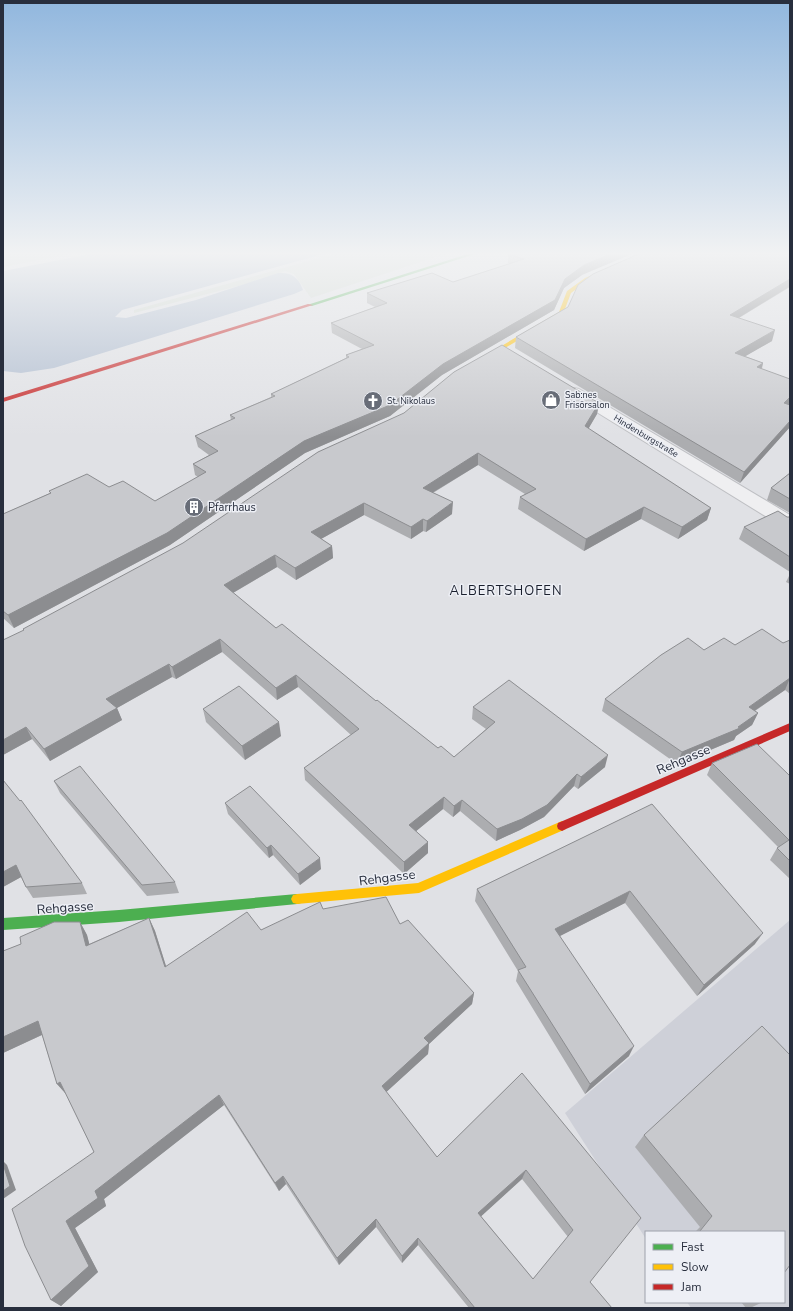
<svg xmlns="http://www.w3.org/2000/svg" width="793" height="1311" font-family="'Nunito Sans',sans-serif">
	<style>
		.built { fill: #ced0d8 }
		.green { fill: #d0d8d0 }
		.water { fill: #afbccf }
		.lines { fill: none; stroke-linecap: round; stroke-linejoin: round }
		.street-casing { stroke: #bebfc3; stroke-width: 2 }
		.street { fill: #efeff1; fill-rule: evenodd }
		.fast { fill: #4caf50; fill-rule: evenodd }
		.slow { fill: #ffc107; fill-rule: evenodd }
		.jam { fill: #c62828; fill-rule: evenodd }
		.wall { fill: #acadb0; fill-rule: evenodd }
		.shaded-wall { fill: #8c8d90 }
		.building { fill: #c8c9cd; stroke: #8c8d90; fill-rule: evenodd }
		.labels { text-anchor: middle; stroke-width: 3; stroke-linejoin: round; paint-order: stroke }
		.far-poi-label { font-size: 9px; fill: #282e3d; stroke: #edeff5; text-anchor: start }
		.far-street-label { font-size: 9px; fill: #282e3d; stroke: #edeff5 }
		.poi-label { font-size: 11px; fill: #282e3d; stroke: #edeff5; text-anchor: start }
		.quarter-label { font-size: 13px; letter-spacing: 1px; fill: #1a1f2d; stroke: #edeff5 }
		.near-street-label { font-size: 13px; fill: #282e3d; stroke: #edeff5 }
	</style>
	<rect width="100%" height="100%" fill="#e0e1e5"/>
	<!-- built -->
	<path class="built" d="M790 920V1308H691L687 1302H784V1232H646V1239L565 1113Z"/>
	<!-- green -->
	<g class="green">
		<path d="M3 253H76L3 267Z"/>
		<path d="M337 253H448L311 298 294 274 285 271 246 284 134 313V310Z"/>
	</g>
	<!-- water -->
	<path class="water" d="M96 253H327L122 310 115 317 126 318 196 300 278 273C292 272 299 278 303 290L294 294 54 368 21 373 3 371V271Z"/>
	<g class="lines">
		<!-- street casing -->
		<g class="street-casing">
			<path id="street" d="M574 388 579 389 790 515V529L783 527 569 395 567 392 569 389Z"/>
		</g>
		<!-- street -->
		<use href="#street" class="street"/>
		<!-- fast -->
		<g class="fast">
			<path d="M471 253H478L312 306 307 305Z"/>
			<path d="M297 894 301 895 303 899 301 903 297 904 119 922 3 930V918L119 910Z"/>
		</g>
		<!-- slow -->
		<g class="slow">
			<path d="M644 253H650L589 280 571 293 563 314 481 362 476 361 559 312 567 291 585 278Z"/>
			<path d="M562 821 566 823 567 826 566 829 419 893 297 904 293 903 291 899 293 895 297 894 418 883Z"/>
		</g>
		<!-- jam -->
		<g class="jam">
			<path d="M308 304 313 305 3 402V398Z"/>
			<path d="M790 723V731L566 829 562 831 558 829 557 826 558 823Z"/>
		</g>
	</g>
	<!-- wall -->
	<g class="wall">
		<path d="M790 253V287L739 318 772 341 745 356 763 363 762 369 789 405H790V427L740 483 515 348 516 337 568 307Z"/>
		<path d="M508 254 582 275 564 288 554 310 442 375 390 416 305 453 170 545 14 628 3 618V514L50 493 49 491 109 487 155 501 198 477 195 475 193 464 209 455 198 447 195 436 231 420 230 415 271 397V394L346 358V355L362 349 332 333 331 323 375 307 367 303V293L453 282 510 264 508 263Z"/>
		<path d="M599 403 597 414 588 429 711 508 707 520 678 539 641 519 584 551 518 509 520 497 525 494 478 465 433 493 452 514 426 532 423 531 411 539 364 515 321 539 332 546 333 558 296 580 277 567 233 593 276 628 376 701 438 748 454 757 486 729 472 719 473 707 605 767 578 789 574 786 544 817 520 830 496 841 460 811 453 817 443 809 416 831 428 842V853L404 874 305 780 304 768 351 735 298 687 277 700 222 652 176 679 172 677 117 708 122 720 50 761 32 739 3 755 24 630 23 629Z"/>
		<path d="M790 473V513L767 500 771 488Z"/>
		<path d="M787 517H790V572L739 539 744 527Z"/>
		<path d="M790 574V584L786 582Z"/>
		<path d="M790 640V694L785 690 755 711 758 713 752 725 736 736 734 740 677 764 602 711 605 699 704 650 735 645 783 643Z"/>
		<path d="M203 709 281 736 245 760 206 722Z"/>
		<path d="M712 763 790 776V879L770 860 777 848 778 847 707 775Z"/>
		<path d="M3 780 82 883 87 894 33 898 26 887 21 877 3 887Z"/>
		<path d="M54 781 175 882 179 893 147 896 60 793Z"/>
		<path d="M225 803 321 869 300 885 273 855 269 858 228 814Z"/>
		<path d="M652 804 755 944 697 996 625 903 560 936 629 1056 585 1094 516 981 518 971 475 901 477 889Z"/>
		<path d="M323 909 400 924 474 993 472 1004 429 1044 428 1054 386 1092 437 1157 522 1073 590 1282 612 1308H469L418 1245 402 1263 376 1227 339 1265 286 1184 279 1191 224 1105 104 1199 106 1206 75 1228 98 1272 61 1306 51 1300 94 1152 66 1094 57 1084 42 1035 3 1053V951L80 922 87 935 89 944 149 918 155 931 166 966 261 930ZM522 1179 568 1237 533 1279 481 1216Z"/>
		<path d="M644 1135 784 1232H695L700 1227 635 1147Z"/>
		<path d="M741 1302H763L750 1308H746Z"/>
	</g>
	<!-- shaded-wall -->
	<g class="shaded-wall">
		<path d="M613 253H634L582 275 564 288 554 310 442 375 390 416 305 453 170 545 14 628 8 615 304 441 443 364 584 265Z"/>
		<path d="M790 279 789 287 727 325 730 315Z"/>
		<path d="M775 330 772 341 732 364 735 353Z"/>
		<path d="M763 363 760 374 757 367Z"/>
		<path d="M790 397V404L780 414 784 403Z"/>
		<path d="M599 403 597 414 583 438 585 426Z"/>
		<path d="M790 421V427L740 483 744 472Z"/>
		<path d="M478 453V465L422 499 423 488Z"/>
		<path d="M453 502 452 514 426 532 427 521Z"/>
		<path d="M364 503V515L312 544 311 532Z"/>
		<path d="M644 507 641 519 584 551 586 539Z"/>
		<path d="M711 508 707 520 678 539 682 527Z"/>
		<path d="M423 519V531L411 539V527Z"/>
		<path d="M332 546 333 558 296 580 295 568Z"/>
		<path d="M275 555 277 567 226 597 224 585Z"/>
		<path d="M220 639 222 652 176 679 172 667Z"/>
		<path d="M169 664 172 677 117 708 122 720 50 761 44 749 106 699Z"/>
		<path d="M296 675 298 687 277 700 276 688Z"/>
		<path d="M790 678 785 690 744 718 749 707Z"/>
		<path d="M758 713 752 725 736 736 734 740 677 764 682 752 738 727Z"/>
		<path d="M279 722 281 736 245 760 242 746Z"/>
		<path d="M26 727 32 739 3 755V740Z"/>
		<path d="M608 755 605 767 578 789 581 777Z"/>
		<path d="M577 774 574 786 544 817 520 830 496 841 497 829Z"/>
		<path d="M444 797 443 809 409 837V825Z"/>
		<path d="M462 800 460 811 453 817 454 806Z"/>
		<path d="M428 842V853L404 874V862Z"/>
		<path d="M271 845 273 855 269 858 267 848Z"/>
		<path d="M320 858 321 869 300 885 298 874Z"/>
		<path d="M16 865 23 876 3 887V872Z"/>
		<path d="M630 891 625 903 552 940 555 929Z"/>
		<path d="M149 918 155 931 170 979 165 967Z"/>
		<path d="M80 922 87 935 93 958 86 946Z"/>
		<path d="M763 933 755 944 697 996 704 985Z"/>
		<path d="M474 993 472 1004 429 1044 428 1054 382 1096V1086L424 1038Z"/>
		<path d="M38 1021 46 1033 3 1053V1037Z"/>
		<path d="M634 1046 629 1056 585 1094 590 1084Z"/>
		<path d="M60 1082 66 1094 57 1084Z"/>
		<path d="M219 1095 224 1105 104 1199 106 1206 75 1228 98 1272 61 1306 51 1300 66 1221 95 1191Z"/>
		<path d="M3 1161 7 1165 16 1190 3 1199Z"/>
		<path d="M526 1170 522 1179 476 1221 478 1213Z"/>
		<path d="M283 1176 286 1184 279 1191 275 1183Z"/>
		<path d="M376 1219V1227L339 1265 337 1258Z"/>
		<path d="M418 1238V1245L402 1263V1256Z"/>
	</g>
	<!-- building -->
	<g class="building">
		<path d="M510 253H613L584 265 565 279 555 300 443 364 390 405 304 441 167 533 8 615 3 611V514L51 493 49 491 87 474 109 487 123 481 155 501 206 472 193 464 218 451 195 436 235 418 230 415 275 396 271 394 349 357 346 355 374 345 331 323 387 303 367 293 432 273 453 282 524 259 508 254Z"/>
		<path d="M641 253H790V279L730 315 775 330 735 353 763 363 757 367 790 379V397L784 403 790 405V421L744 472 516 337 568 307 578 285 593 274Z"/>
		<path d="M502 345 599 403 585 426 711 508 682 527 644 507 586 539 520 497 536 489 478 453 423 488 453 502 427 521 423 519 411 527 364 503 311 532 332 546 295 568 275 555 224 585 276 628 282 624 376 701 377 700 438 748 441 746 454 757 495 722 473 707 509 680 608 755 581 777 577 774 547 805 522 819 497 829 462 800 454 806 444 797 409 825 428 842 404 862 304 768 359 729 296 675 276 688 220 639 172 667 169 664 106 699 117 708 44 749 26 727 3 740V640L24 630 23 629 183 543 318 452 404 413 454 372Z"/>
		<path d="M790 473V499L771 488Z"/>
		<path d="M778 511 787 517H790V557L744 527Z"/>
		<path d="M762 629 783 643 790 640V678L749 707 758 713 738 727 740 728 682 752 605 699 661 655 688 638 704 650 724 638 735 645Z"/>
		<path d="M239 686 279 722 242 746 203 709Z"/>
		<path d="M757 744 790 776V861L777 848 789 840 712 763Z"/>
		<path d="M80 766 175 882 142 885 54 781Z"/>
		<path d="M3 780 20 801 21 800 82 883 26 887 16 865 3 872Z"/>
		<path d="M250 786 320 858 298 874 271 845 267 848 225 803Z"/>
		<path d="M652 804 763 933 704 985 630 891 555 929 634 1046 590 1084 518 970 526 967 477 889Z"/>
		<path d="M386 897 400 924 408 920 474 993 424 1038 429 1043 382 1086 437 1157 522 1073 641 1218 590 1282 612 1308H475L418 1238 402 1256 376 1219 337 1258 283 1176 275 1183 219 1095 95 1191 98 1198 66 1221 89 1266 51 1300 25 1246 12 1209 94 1152 60 1082 57 1084 38 1021 3 1037V951L21 944 20 937 54 922H80L86 946 149 918 165 967 247 912 261 930 320 902 323 909ZM526 1170 573 1230 533 1279 478 1213Z"/>
		<path d="M762 1026 790 1055V1265L784 1273V1232H701L700 1231 712 1216 644 1135Z"/>
		<path d="M3 1164 10 1186 3 1191Z"/>
	</g>
	<!-- sky -->
	<linearGradient id="sky" x2="0" y2="1"><stop stop-color="#91b7de"/><stop offset="0.58" stop-color="#f1f2f3"/><stop offset="1" stop-color="#f1f2f3" stop-opacity="0"/></linearGradient>
	<rect width="793" height="437" fill="url(#sky)"/>
	<!-- icons -->
	<defs>
		<g id="shop-disc" transform="scale(1)"><circle r="9.5" fill="#686d78" stroke="#edeff5"/><path d="M-5-2.5h2.3a2.7 3.5 0 0 1 5.4 0H5L5.5 6h-11ZM-1.5-2.5h3a1.5 2.3 0 0 0-3 0Z" fill="#fff"/></g>
		<g id="church-disc" transform="scale(1)"><circle r="9.5" fill="#686d78" stroke="#edeff5"/><path d="M-1.2-6h2.4v3.5h3.3v2.4h-3.3V6h-2.4V-.1h-3.3v-2.4h3.3Z" fill="#fff"/></g>
		<g id="building-disc" transform="scale(1)"><circle r="9.5" fill="#686d78" stroke="#edeff5"/><path d="M-4-6H4V6H1V3H-1V6H-4ZM-2.5-4.3h1.7v1.8h-1.7ZM.8-4.3h1.7v1.8H.8ZM-2.5-1h1.7V.8h-1.7ZM.8-1h1.7V.8H.8Z" fill="#fff"/></g>
	</defs>
	<g fill-rule="evenodd">
		<use href="#shop-disc" x="551" y="400"/>
		<use href="#church-disc" x="373" y="401"/>
		<use href="#building-disc" x="194" y="507"/>
	</g>
	<g class="labels">
		<!-- far-poi labels -->
		<g class="far-poi-label">
			<text x="565" y="398">Sab:nes<tspan x="565" dy="10">Frisörsalon</tspan></text>
			<text x="387" y="404">St. Nikolaus</text>
		</g>
		<!-- far-street labels -->
		<g class="far-street-label">
			<text transform="translate(646 436) rotate(31)" y="3">Hindenburgstraße</text>
		</g>
		<!-- poi labels -->
		<g class="poi-label">
			<text x="208" y="511">Pfarrhaus</text>
		</g>
		<!-- quarter labels -->
		<g class="quarter-label">
			<text x="506" y="595">ALBERTSHOFEN</text>
		</g>
		<!-- near-street labels -->
		<g class="near-street-label">
			<text transform="translate(683 759) rotate(-23)" y="5">Rehgasse</text>
			<text transform="translate(387 877) rotate(-7)" y="5">Rehgasse</text>
			<text transform="translate(65 907) rotate(-4)" y="5">Rehgasse</text>
		</g>
	</g>
	<!-- border -->
	<rect width="793" height="1311" fill="none" stroke="#282e3d" stroke-width="8"/>
	<!-- legend -->
	<rect x="645" y="1231" width="140" height="72" fill="#edeff5" stroke="#9ea2ab"/>
	<rect x="653" y="1244" width="20" height="6" fill="#4caf50" stroke="#9ea2ab"/>
	<text x="681" y="1251" font-size="12" fill="#282e3d">Fast</text>
	<rect x="653" y="1264" width="20" height="6" fill="#ffc107" stroke="#9ea2ab"/>
	<text x="681" y="1271" font-size="12" fill="#282e3d">Slow</text>
	<rect x="653" y="1284" width="20" height="6" fill="#c62828" stroke="#9ea2ab"/>
	<text x="681" y="1291" font-size="12" fill="#282e3d">Jam</text>
</svg>
